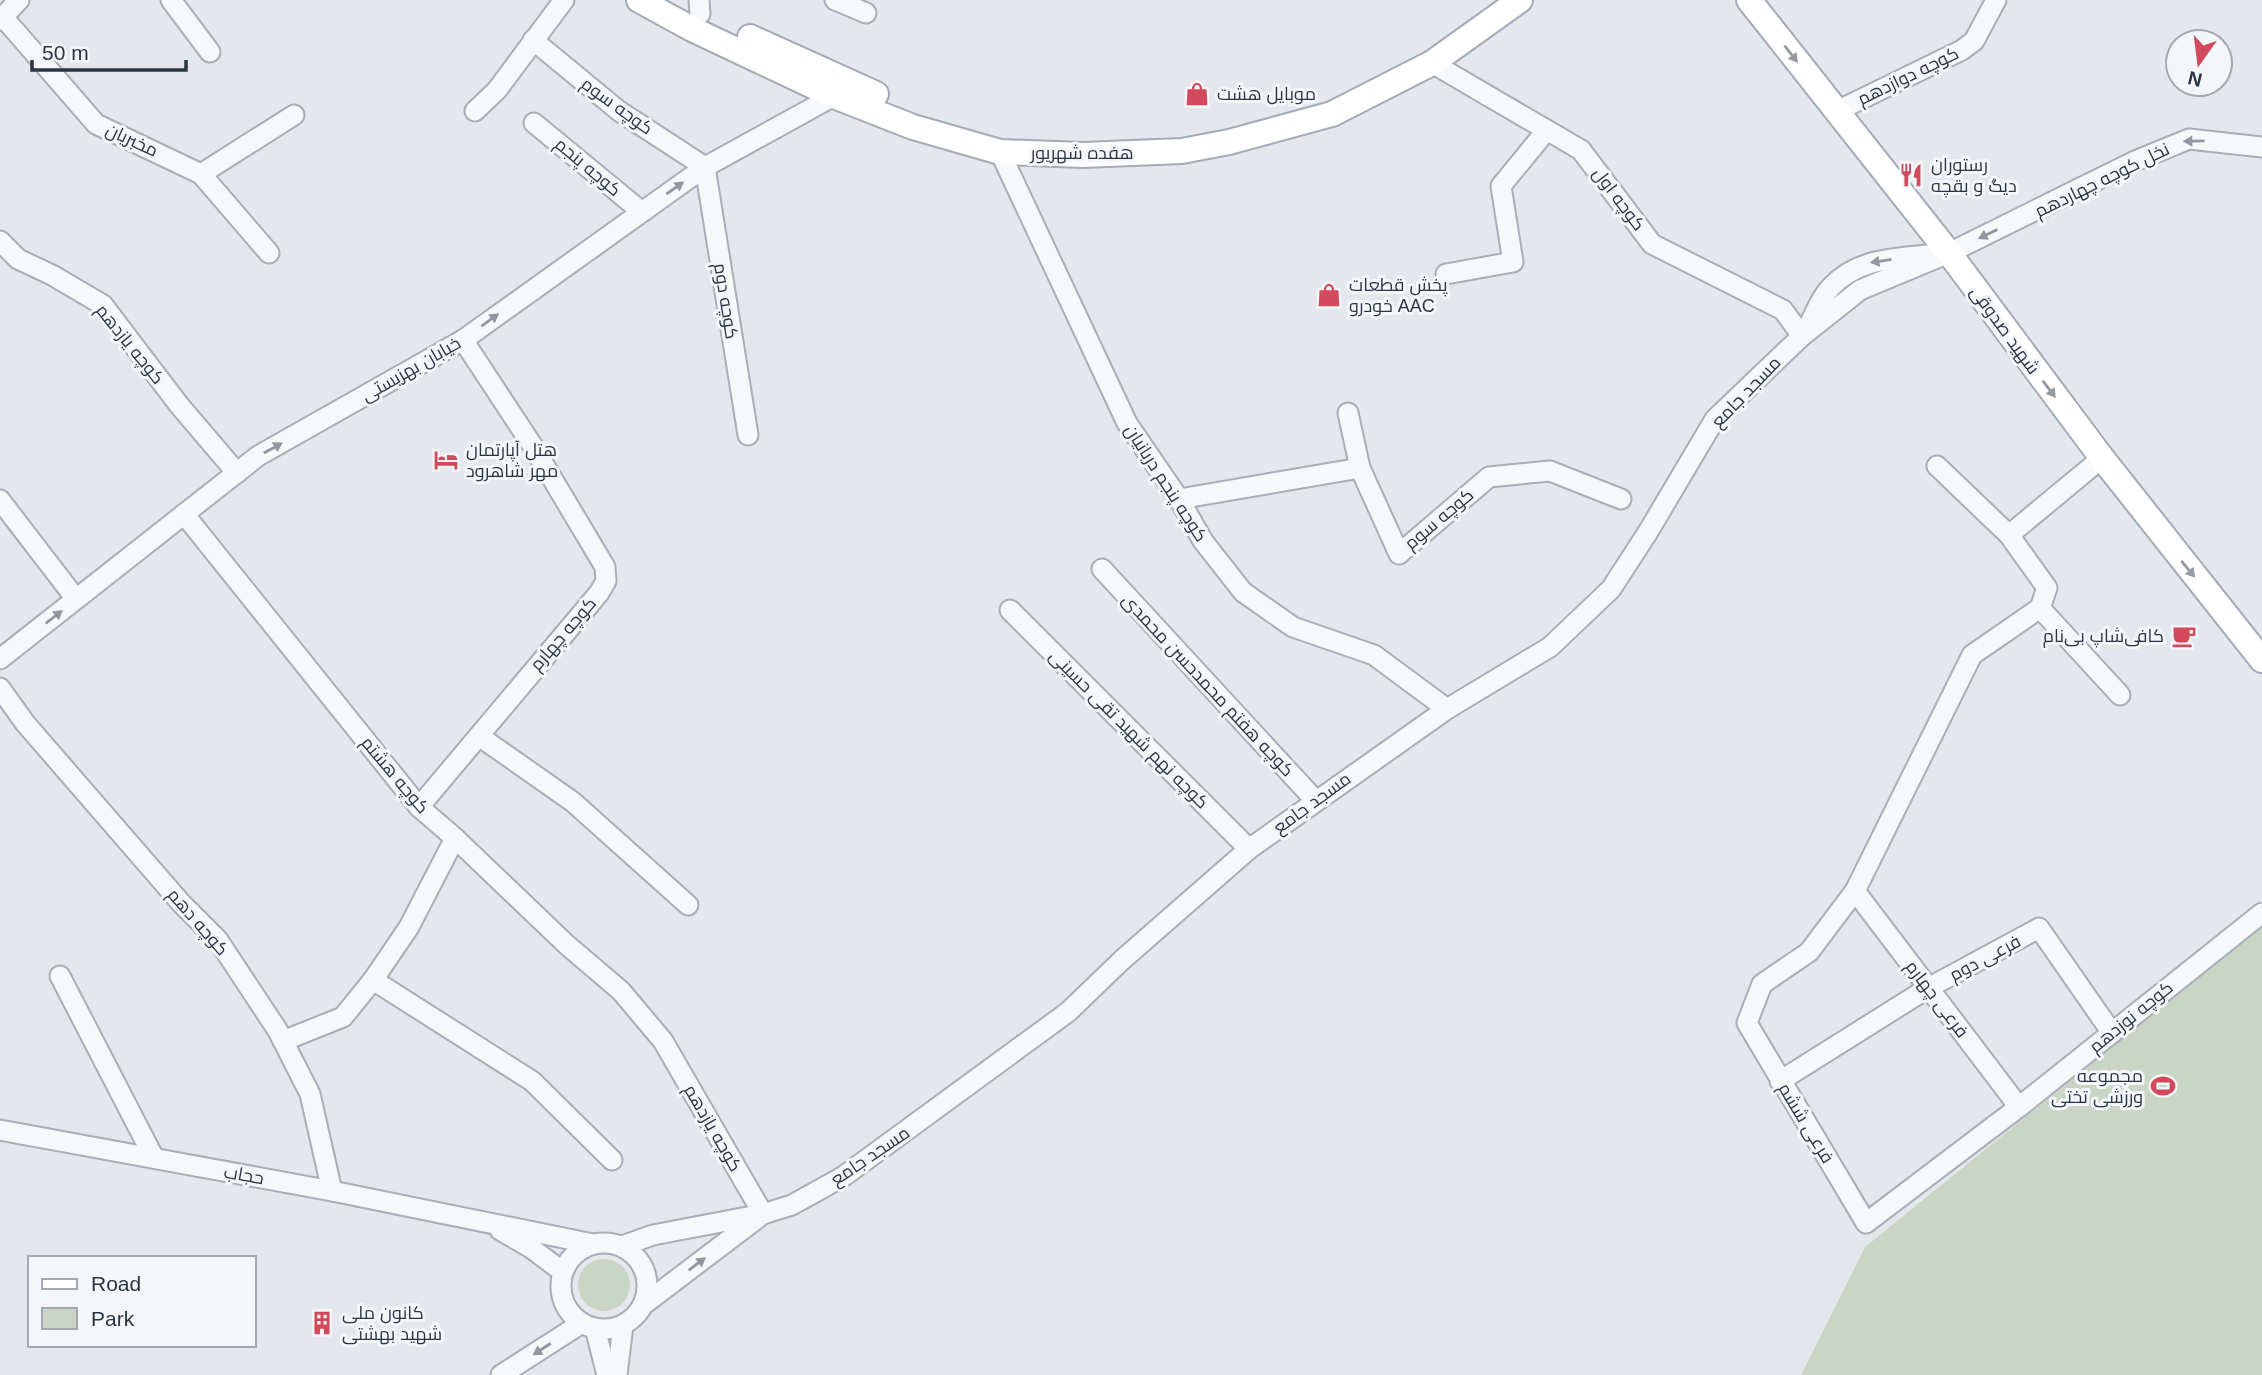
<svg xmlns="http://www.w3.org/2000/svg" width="2262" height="1375" font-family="Arial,Cairo,sans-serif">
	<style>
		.green { fill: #c9d6c5 }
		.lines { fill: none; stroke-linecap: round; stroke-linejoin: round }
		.minor-casing { stroke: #a9aeb7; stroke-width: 23 }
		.major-casing { stroke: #a3abb8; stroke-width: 28 }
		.minor { stroke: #f7f8fa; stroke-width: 19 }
		.major { stroke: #fff; stroke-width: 24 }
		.oneway { fill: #959aa2 }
		.oneway2 { fill: #9196a0 }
		.labels { text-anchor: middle; stroke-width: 6; stroke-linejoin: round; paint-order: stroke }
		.street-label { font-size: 18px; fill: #2b3445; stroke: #f4f6f9 }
		.poi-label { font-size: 18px; fill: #2b3445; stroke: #f4f6f9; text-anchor: start }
	</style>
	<rect width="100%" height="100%" fill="#e4e7ec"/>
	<!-- green -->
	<g class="green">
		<path d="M2262 925V1375H1801L1865 1247Z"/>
		<circle cx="604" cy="1285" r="26"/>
	</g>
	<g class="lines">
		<!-- minor casing -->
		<g class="minor-casing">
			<g id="minor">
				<path d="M171 0 210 52"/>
				<path d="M699 0 700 14"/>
				<path d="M835 0 866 13"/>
				<path d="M3 17 96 124 201 174 269 253"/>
				<path d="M0 20 19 0"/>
				<path d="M533 40 619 111 705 167 748 435"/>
				<path d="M1432 63 1581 150 1652 244 1783 310 1802 336"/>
				<path d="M475 111 497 90 564 0"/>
				<path d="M1837 111 1962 50 1974 41 1996 0"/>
				<path d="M534 123 642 212"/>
				<path d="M1000 152 1127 423 1179 499 1203 541 1243 592 1293 627 1374 655 1447 709"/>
				<path d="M201 174 294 115"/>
				<path d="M0 241 18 259 52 275 103 305 179 405 237 473"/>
				<path d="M1446 274 1513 262 1501 186 1546 131"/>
				<path d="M1809 325C1815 313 1821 297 1831 287 1857 259 1891 259 1927 255"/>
				<path d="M1348 413 1360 468 1399 554 1489 477 1550 471 1621 499"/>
				<path d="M1937 466 2009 535 2047 588 2040 608"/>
				<path d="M1179 499 1360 468"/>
				<path d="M0 500 76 599"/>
				<path d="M184 514 419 807 455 838 567 945 621 991 663 1041 763 1214"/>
				<path d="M2009 535 2102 458"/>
				<path d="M1102 569 1315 800"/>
				<path d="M1010 610 1249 849"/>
				<path d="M0 659 258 456 463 340 705 167 834 96"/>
				<path d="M0 688 25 723 181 903 218 940 278 1031 310 1094 332 1191"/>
				<path d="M2120 695 2040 608 1972 655 1855 891 1809 952 1762 984 1747 1023 1866 1223 2019 1107 2262 913"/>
				<path d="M479 736 573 802 688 905"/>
				<path d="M419 807 599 593 606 581 605 567 534 448 463 340"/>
				<path d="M1855 891 2019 1107"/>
				<path d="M60 976 154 1158"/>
				<path d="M373 980 532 1081 612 1160"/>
				<path d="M283 1041 343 1017 373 980 409 927 455 838"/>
				<path d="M1780 1081 1928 988 2039 928 2112 1033"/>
				<path d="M0 1130 332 1191 593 1244"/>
				<path d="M500 1230 531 1248 563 1272"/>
				<circle cx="604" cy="1286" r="43"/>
				<path d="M622 1246 653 1235 763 1214 792 1205 844 1176 1068 1012 1122 960 1249 849 1447 709 1550 647 1611 589 1648 532 1715 419 1802 336 1860 290 1949 253 2135 161 2189 139 2262 147"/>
				<path d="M643 1305 759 1217"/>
				<path d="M595 1328 607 1375"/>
				<path d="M501 1375 582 1323"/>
				<path d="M617 1375 623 1325"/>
			</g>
		</g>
		<!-- major casing -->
		<g class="major-casing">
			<g id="major">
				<path d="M639 0 692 29 834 96 913 127 1000 152 1083 155 1182 151 1229 142 1332 114 1432 63 1520 0"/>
				<path d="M1749 0 1949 253 2102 458 2262 660"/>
				<path d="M750 37 876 94"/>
			</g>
		</g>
		<!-- minor -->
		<use href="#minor" class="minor"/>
		<!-- major -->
		<use href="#major" class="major"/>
	</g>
	<!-- one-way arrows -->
	<defs><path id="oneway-solid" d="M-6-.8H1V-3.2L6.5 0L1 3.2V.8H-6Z" transform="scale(1.75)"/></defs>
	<g class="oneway">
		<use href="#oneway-solid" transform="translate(1791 54) rotate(52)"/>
		<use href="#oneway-solid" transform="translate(2049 389) rotate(53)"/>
		<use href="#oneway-solid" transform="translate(2188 569) rotate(51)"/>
	</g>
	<g class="oneway2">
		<use href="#oneway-solid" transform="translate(2194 141) rotate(179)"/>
		<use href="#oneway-solid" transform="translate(675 188) rotate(-35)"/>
		<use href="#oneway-solid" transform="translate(1988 234) rotate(154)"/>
		<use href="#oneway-solid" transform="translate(1881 261) rotate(171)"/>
		<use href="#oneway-solid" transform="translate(490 320) rotate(-36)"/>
		<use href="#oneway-solid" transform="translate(273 448) rotate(-29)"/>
		<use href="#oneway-solid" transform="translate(54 617) rotate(-38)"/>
		<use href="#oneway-solid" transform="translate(697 1264) rotate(-37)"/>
		<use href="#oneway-solid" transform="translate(542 1349) rotate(147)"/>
	</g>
	<!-- icons -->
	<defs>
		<g id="shop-bare" transform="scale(1.89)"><path d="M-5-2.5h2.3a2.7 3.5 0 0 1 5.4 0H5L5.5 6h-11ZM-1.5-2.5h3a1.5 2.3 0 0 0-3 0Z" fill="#d1495b" stroke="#f4f6f9" stroke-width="2.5" paint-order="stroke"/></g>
		<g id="restaurant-bare" transform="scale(1.89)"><path d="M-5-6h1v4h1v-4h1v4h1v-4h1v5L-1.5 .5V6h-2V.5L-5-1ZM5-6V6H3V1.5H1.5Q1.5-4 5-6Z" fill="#d1495b" stroke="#f4f6f9" stroke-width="2.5" paint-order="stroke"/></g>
		<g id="hotel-bare" transform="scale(1.89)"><path d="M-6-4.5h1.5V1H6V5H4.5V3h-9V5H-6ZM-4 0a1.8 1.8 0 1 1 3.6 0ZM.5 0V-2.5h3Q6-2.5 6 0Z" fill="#d1495b" stroke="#f4f6f9" stroke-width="2.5" paint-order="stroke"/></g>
		<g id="cafe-bare" transform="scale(1.89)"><path d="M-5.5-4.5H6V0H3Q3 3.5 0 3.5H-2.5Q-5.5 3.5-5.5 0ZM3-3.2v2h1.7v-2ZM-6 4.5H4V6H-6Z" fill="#d1495b" stroke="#f4f6f9" stroke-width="2.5" paint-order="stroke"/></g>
		<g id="stadium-bare" transform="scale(1.89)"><path d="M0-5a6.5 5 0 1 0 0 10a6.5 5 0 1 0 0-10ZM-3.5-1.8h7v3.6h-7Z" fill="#d1495b" stroke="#f4f6f9" stroke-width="2.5" paint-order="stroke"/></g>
		<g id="building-bare" transform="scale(1.89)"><path d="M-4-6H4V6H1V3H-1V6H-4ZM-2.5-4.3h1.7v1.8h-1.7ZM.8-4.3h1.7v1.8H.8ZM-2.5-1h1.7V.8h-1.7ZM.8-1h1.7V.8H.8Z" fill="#d1495b" stroke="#f4f6f9" stroke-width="2.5" paint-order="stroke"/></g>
	</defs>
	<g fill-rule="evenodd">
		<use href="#shop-bare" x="1197" y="94"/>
		<use href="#restaurant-bare" x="1911" y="175"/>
		<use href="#shop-bare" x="1329" y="295"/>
		<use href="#hotel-bare" x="446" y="460"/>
		<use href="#cafe-bare" x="2184" y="636"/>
		<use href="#stadium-bare" x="2163" y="1086"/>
		<use href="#building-bare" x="322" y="1323"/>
	</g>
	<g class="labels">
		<!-- street labels -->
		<g class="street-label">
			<text transform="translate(1908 76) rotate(-26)" y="6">کوچه دوازدهم</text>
			<text transform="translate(617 106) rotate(36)" y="6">کوچه سوم</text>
			<text transform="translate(132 140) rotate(25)" y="6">مخبریان</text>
			<text x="1082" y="159">هفده شهریور</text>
			<text transform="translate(588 167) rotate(40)" y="6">کوچه پنجم</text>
			<text transform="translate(2102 180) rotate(-26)" y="6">نخل کوچه چهاردهم</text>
			<text transform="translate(1619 199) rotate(53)" y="6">کوچه اول</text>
			<text transform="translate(726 301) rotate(81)" y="6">کوچه دوم</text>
			<text transform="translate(2005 330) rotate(54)" y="6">شهید صدوقی</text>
			<text transform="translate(130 344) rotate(51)" y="6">کوچه یازدهم</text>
			<text transform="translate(411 369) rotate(-30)" y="6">خیابان بهزیستی</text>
			<text transform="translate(1746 392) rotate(-46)" y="6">مسجد جامع</text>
			<text transform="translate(1166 483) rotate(57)" y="6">کوچه پنجم دربانیان</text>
			<text transform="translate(1439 519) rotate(-40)" y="6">کوچه سوم</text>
			<text transform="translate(563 634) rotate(-49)" y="6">کوچه چهارم</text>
			<text transform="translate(1208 685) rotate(47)" y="6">کوچه هفتم محمدحسن محمدی</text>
			<text transform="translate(1129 729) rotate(45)" y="6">کوچه نهم شهید تقی حسینی</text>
			<text transform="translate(395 775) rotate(50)" y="6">کوچه هشتم</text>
			<text transform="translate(1312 803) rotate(-36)" y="6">مسجد جامع</text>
			<text transform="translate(198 922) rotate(49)" y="6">کوچه دهم</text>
			<text transform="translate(1985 958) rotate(-28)" y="6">فرعی دوم</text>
			<text transform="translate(1937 999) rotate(53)" y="6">فرعی چهارم</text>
			<text transform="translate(2131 1017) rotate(-39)" y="6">کوچه نوزدهم</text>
			<text transform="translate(1806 1123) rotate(59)" y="6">فرعی ششم</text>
			<text transform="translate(713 1128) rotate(60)" y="6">کوچه یازدهم</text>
			<text transform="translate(870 1156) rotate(-34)" y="6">مسجد جامع</text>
			<text transform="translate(244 1175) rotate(10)" y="6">حجاب</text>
		</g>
		<!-- poi labels -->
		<g class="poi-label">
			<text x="1217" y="100">موبایل هشت</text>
			<text x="1931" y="171">رستوران<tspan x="1931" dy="21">دیگ و بقچه</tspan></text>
			<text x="1349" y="291">پخش قطعات<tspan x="1349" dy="21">خودرو AAC</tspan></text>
			<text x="466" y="456">هتل آپارتمان<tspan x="466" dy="21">مهر شاهرود</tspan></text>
			<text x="2164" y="642" text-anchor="end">کافی‌شاپ بی‌نام</text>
			<text x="2143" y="1082" text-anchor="end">مجموعه<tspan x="2143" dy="21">ورزشی تختی</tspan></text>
			<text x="342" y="1319">کانون ملی<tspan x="342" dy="21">شهید بهشتی</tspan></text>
		</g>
	</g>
	<!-- legend -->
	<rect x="28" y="1256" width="228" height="91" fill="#f4f6f9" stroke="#a4a8b1" stroke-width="2"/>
	<rect x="42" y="1279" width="35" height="10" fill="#ffffff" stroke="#a4a8b1" stroke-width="2"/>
	<text x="91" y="1291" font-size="21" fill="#2b3445">Road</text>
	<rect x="42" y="1308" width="35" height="21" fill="#c9d6c5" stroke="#a4a8b1" stroke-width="2"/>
	<text x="91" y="1326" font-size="21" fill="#2b3445">Park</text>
	<!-- north arrow -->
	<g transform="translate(2199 63) rotate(194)"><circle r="33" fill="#f4f6f9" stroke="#a4a8b1" stroke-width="2"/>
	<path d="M0-5L12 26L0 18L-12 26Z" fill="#d1495b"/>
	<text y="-10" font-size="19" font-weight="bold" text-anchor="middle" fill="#2b3445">N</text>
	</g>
	<!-- scale -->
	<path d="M32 60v10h154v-10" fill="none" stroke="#2b3445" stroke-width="3.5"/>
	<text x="42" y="60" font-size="21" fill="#2b3445" stroke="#f4f6f9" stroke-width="5" paint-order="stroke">50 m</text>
</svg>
